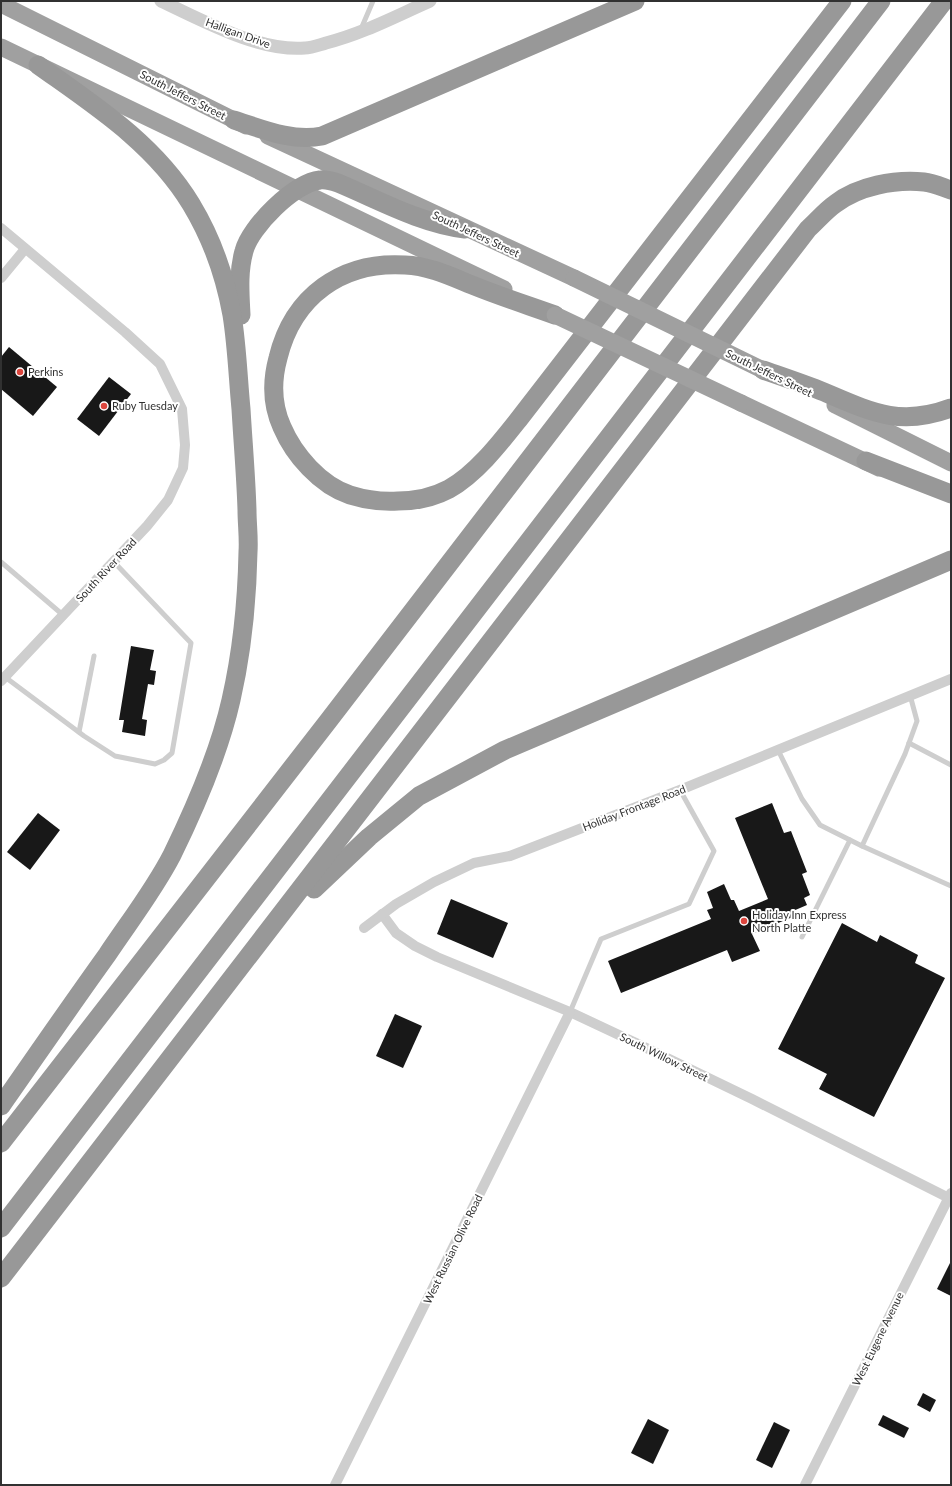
<svg xmlns="http://www.w3.org/2000/svg" width="952" height="1486" font-family="Lato,sans-serif">
	<style>
		.building { fill: #181818 }
		.lines { fill: none; stroke-linecap: round; stroke-linejoin: round }
		.service { stroke: #cecece; stroke-width: 5 }
		.minor { stroke: #cecece; stroke-width: 10 }
		.tertiary { stroke: #cecece; stroke-width: 13 }
		.trunk { stroke: #a0a0a0; stroke-width: 17 }
		.motorway { stroke: #989898; stroke-width: 19 }
		.trunk-bridge { stroke: #a0a0a0; stroke-width: 17 }
		.poi-dot { fill: #dd463e; stroke: #fff; stroke-width: 1.5 }
		.labels { text-anchor: middle; stroke-width: 4; stroke-linejoin: round; paint-order: stroke }
		.street-label { font-size: 11px; fill: #313131; stroke: #fff }
		.poi-label { font-size: 11px; fill: #313131; stroke: #fff; text-anchor: start }
	</style>
	<rect width="100%" height="100%" fill="#fff"/>
	<!-- building -->
	<g class="building">
		<path d="M9 347 57 387 33 416 1 389V357Z"/>
		<path d="M109 377 131 394 99 436 77 419Z"/>
		<path d="M131 646 154 650 150 670 156 671 154 685 148 684 142 719 147 720 145 736 122 732 124 720H119Z"/>
		<path d="M772 803 784 833 791 831 807 872 802 874 810 895 804 898 807 905 793 911 795 916 752 934 760 951 732 962 727 950 621 993 608 961 711 919 707 910 713 908 707 892 724 884 731 900H734L739 911 768 899 735 818Z"/>
		<path d="M38 813 60 830 30 870 7 852Z"/>
		<path d="M451 899 508 923 493 958 437 934Z"/>
		<path d="M842 923 877 942 880 935 918 955 915 963 945 978 874 1117 819 1089 827 1074 778 1049Z"/>
		<path d="M395 1014 422 1026 403 1068 376 1056Z"/>
		<path d="M951 1261V1296L937 1289Z"/>
		<path d="M923 1393 936 1400 930 1412 917 1405Z"/>
		<path d="M883 1415 909 1428 904 1438 878 1425Z"/>
		<path d="M648 1419 669 1430 653 1464 631 1453Z"/>
		<path d="M774 1422 790 1430 772 1468 756 1460Z"/>
	</g>
	<g class="lines">
		<!-- service -->
		<g class="service">
			<path d="M361 29 373 1"/>
			<path d="M1 562 63 615"/>
			<path d="M5 677 84 736 115 756 155 764 164 760 172 753 191 643 113 561"/>
			<path d="M79 732 94 656"/>
			<path d="M909 743 951 765"/>
			<path d="M778 750 802 799 820 825 862 846 951 886"/>
			<path d="M862 846 905 754 917 721 910 695"/>
			<path d="M802 937 850 840"/>
			<path d="M570 1012 601 939 689 904 714 851 680 790"/>
		</g>
		<!-- minor -->
		<g class="minor">
			<path d="M1 228 125 332 160 364 182 409 185 445 183 468 168 500 147 526 1 681"/>
			<path d="M1 278 25 249"/>
			<path d="M382 914 396 933 415 946 437 957 570 1012 636 1043 752 1099 951 1199"/>
			<path d="M364 928 396 904 434 882 474 863 510 856 680 790 951 679"/>
			<path d="M335 1485 570 1012"/>
			<path d="M805 1485 951 1193"/>
		</g>
		<!-- tertiary -->
		<path class="tertiary" d="M161 1C202 20 259 52 305 48 312 48 319 45 326 43 362 34 396 16 430 1"/>
		<!-- trunk -->
		<g class="trunk">
			<path d="M1 4 246 126"/>
			<path d="M1 47 504 289"/>
			<path d="M268 136 574 278"/>
			<path d="M741 403 879 468"/>
			<path d="M835 405 951 463"/>
		</g>
		<!-- motorway -->
		<g class="motorway">
			<path d="M234 120C262 129 292 142 322 136L635 1"/>
			<path d="M241 315C240 294 238 272 244 251 250 227 294 183 320 180 326 179 332 181 338 183 379 200 419 223 465 229"/>
			<path d="M555 315C527 305 499 296 472 285 450 276 429 266 405 265 342 261 293 296 278 358 272 380 272 405 282 427 294 455 320 485 350 495 366 500 382 502 398 501 415 501 434 497 449 489 476 474 500 443 519 419L842 1"/>
			<path d="M763 370C783 377 804 384 824 392 871 412 900 427 951 408"/>
			<path d="M866 461 951 494"/>
			<path d="M314 889 369 837 419 796 505 750 951 560"/>
			<path d="M1 1106C36 1056 71 1005 107 955 129 922 154 890 172 855 196 806 219 753 231 700 242 652 247 601 248 552 249 538 247 524 247 510 246 477 243 443 241 409 238 378 237 346 232 315 225 276 211 237 191 204 154 143 94 105 38 65"/>
			<path d="M1 1143 329 720 881 1"/>
			<path d="M1 1228 944 1"/>
			<path d="M1 1278 808 229C817 221 825 211 835 204 858 186 895 179 924 182 933 183 942 187 951 190"/>
		</g>
		<!-- trunk-bridge -->
		<g class="trunk-bridge">
			<path d="M574 278 763 370"/>
			<path d="M555 315 741 403"/>
		</g>
	</g>
	<!-- markers -->
	<g class="poi-dot">
		<circle cx="20" cy="372" r="4"/>
		<circle cx="104" cy="406" r="4"/>
		<circle cx="744" cy="921" r="4"/>
	</g>
	<g class="labels">
		<!-- street labels -->
		<g class="street-label">
			<text transform="translate(238 33) rotate(20)" y="4">Halligan Drive</text>
			<text transform="translate(183 95) rotate(27)" y="4">South Jeffers Street</text>
			<text transform="translate(476 234) rotate(25)" y="4">South Jeffers Street</text>
			<text transform="translate(769 373) rotate(26)" y="4">South Jeffers Street</text>
			<text transform="translate(106 570) rotate(-47)" y="4">South River Road</text>
			<text transform="translate(634 808) rotate(-21)" y="4">Holiday Frontage Road</text>
			<text transform="translate(664 1057) rotate(26)" y="4">South Willow Street</text>
			<text transform="translate(453 1249) rotate(-64)" y="4">West Russian Olive Road</text>
			<text transform="translate(878 1339) rotate(-64)" y="4">West Eugene Avenue</text>
		</g>
		<!-- poi labels -->
		<g class="poi-label">
			<text x="28" y="376">Perkins</text>
			<text x="112" y="410">Ruby Tuesday</text>
			<text x="752" y="919">Holiday Inn Express<tspan x="752" dy="13">North Platte</tspan></text>
		</g>
	</g>
	<!-- border -->
	<rect width="952" height="1486" fill="none" stroke="#313131" stroke-width="4"/>
</svg>
